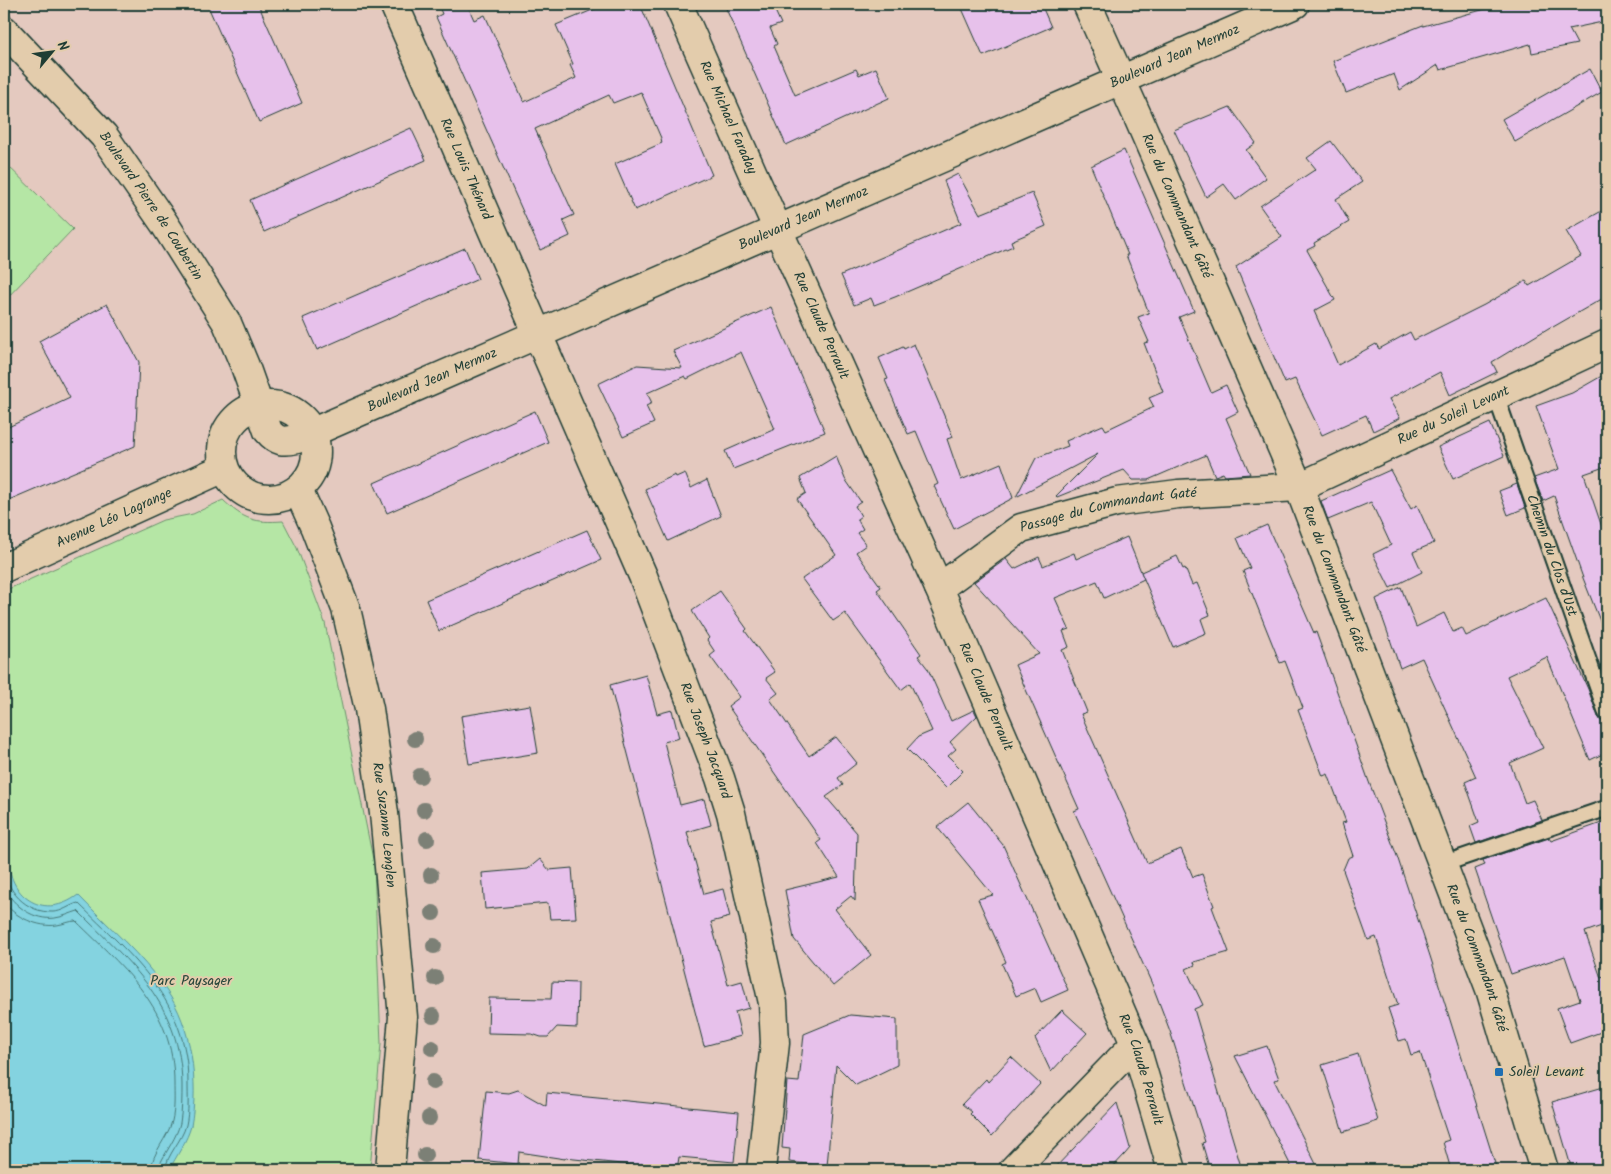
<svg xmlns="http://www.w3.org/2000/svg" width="1611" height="1174" font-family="Kalam,sans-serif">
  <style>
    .green { fill: #b5e6a5; stroke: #6a926c }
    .water { fill: #84d3e0; stroke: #5c979b }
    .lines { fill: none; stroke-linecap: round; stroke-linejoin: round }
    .shore { stroke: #477979; stroke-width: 1 }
    .building { fill: #e7c1eb; stroke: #1f3d34 }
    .lane-casing { stroke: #1f3d34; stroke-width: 19 }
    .street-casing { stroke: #1f3d34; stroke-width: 31 }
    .secondary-casing { stroke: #1f3d34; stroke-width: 31 }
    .lane { stroke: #e3ccac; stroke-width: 15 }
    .street { stroke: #e3ccac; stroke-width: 28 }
    .secondary { stroke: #e3ccac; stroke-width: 28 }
    .tree { fill: #7c8076 }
    .poi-dot { fill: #1f6fb2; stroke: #e3ccac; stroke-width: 2 }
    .labels { text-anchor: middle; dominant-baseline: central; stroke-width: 4; stroke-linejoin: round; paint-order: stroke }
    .street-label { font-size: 14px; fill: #1f3d34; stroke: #e3ccac }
    .park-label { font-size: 14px; fill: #26453a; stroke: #e3ccac }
    .poi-label { font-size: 14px; fill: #1f3d34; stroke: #e3ccac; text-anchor: start }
  </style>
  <rect width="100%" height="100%" fill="#e4c9bf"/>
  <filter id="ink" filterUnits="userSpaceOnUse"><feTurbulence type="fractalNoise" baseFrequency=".02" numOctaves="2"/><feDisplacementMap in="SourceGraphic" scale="10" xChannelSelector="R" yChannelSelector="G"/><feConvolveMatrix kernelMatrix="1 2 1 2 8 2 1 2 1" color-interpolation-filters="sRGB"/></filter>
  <g filter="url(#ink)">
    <g class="green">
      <polygon points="4,162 73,229 4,301"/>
      <path d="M223,500C244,520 255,523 283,521L297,548L325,623L374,864L381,1044L370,1170H4V591L163,520L193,514Z"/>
    </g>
    <path class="water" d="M4,855L8,860C11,899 45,920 78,895C108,926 142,955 166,990C192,1026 199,1083 191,1126C188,1139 176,1157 169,1170H4Z"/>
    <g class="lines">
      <g class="shore">
        <path d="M4,865C5,890 26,913 53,912C62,912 70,905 78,903C133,957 188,1001 188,1083C188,1096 189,1112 186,1125C182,1141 167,1154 165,1170"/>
        <path d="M4,888C14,906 34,921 55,918C63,917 71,913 78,911C131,964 181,1004 182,1085C182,1097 182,1111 180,1123C177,1137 166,1151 160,1164L159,1170"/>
        <path d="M4,902C14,917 39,928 57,925C64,924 70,921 76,921C125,969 174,1009 174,1083C174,1095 175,1109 172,1121C168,1138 152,1152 151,1170"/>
      </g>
    </g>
    <g class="building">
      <polygon points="207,4 258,4 302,103 259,122"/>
      <polygon points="438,4 467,4 474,20 485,15 524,102 576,78 570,65 573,64 556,25 607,4 640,4 712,175 635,210 615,164 662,143 661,138 641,92 613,103 609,95 535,129 574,215 563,220 570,236 540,250 436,17 442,14"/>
      <polygon points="724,4 772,4 781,24 770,28 777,44 774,46 795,95 856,69 859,75 876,68 889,98 786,145"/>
      <polygon points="960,4 987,4 990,11 1008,4 1041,4 1051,27 983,56"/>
      <polygon points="1504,4 1607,4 1607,21 1569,29 1577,44 1532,53 1530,44 1440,70 1438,65 1400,90 1394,74 1346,93 1333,61 1423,25 1423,26"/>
      <polygon points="1590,69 1602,92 1515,142 1502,119"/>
      <polygon points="1230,107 1256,143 1246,150 1266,178 1236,200 1224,184 1206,197 1174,130"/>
      <polygon points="411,128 426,160 264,232 250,200"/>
      <polygon points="1331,141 1362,182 1336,199 1349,222 1314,243 1315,246 1307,250 1335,300 1314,311 1338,365 1376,344 1379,349 1410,332 1414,340 1484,305 1526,281 1529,286 1581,256 1566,231 1607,208 1607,296 1553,327 1552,326 1492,362 1497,372 1450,395 1440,372 1389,399 1400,418 1373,431 1366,415 1322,435 1295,379 1285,383 1236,267 1282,237 1260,206 1316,169 1307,158"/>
      <polygon points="1124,150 1194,311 1179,317 1194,352 1211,392 1226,385 1238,412 1226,418 1250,474 1225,476 1223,473 1215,476 1206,455 1148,480 1133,480 1124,470 1057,497 1056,496 1098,454 1016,497 1036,458 1068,446 1066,441 1103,425 1106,430 1154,407 1149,398 1163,392 1144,343 1149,342 1138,317 1149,313 1126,255 1128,255 1091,166"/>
      <polygon points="958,174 980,214 1032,193 1046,226 1011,241 1013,246 895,297 874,305 871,298 854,305 841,275 961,223 944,181"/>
      <polygon points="465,248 478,279 317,350 303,318"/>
      <polygon points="107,304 139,362 135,446 4,502 4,429 70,398 39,341"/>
      <polygon points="771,307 825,432 733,469 725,451 775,429 741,352 687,379 685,376 647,393 652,403 646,406 654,423 623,437 598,384 637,365 682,368 673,351"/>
      <polygon points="914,344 953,437 947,439 961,480 1001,463 1013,498 954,529 934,486 938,484 916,431 908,434 885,380 888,379 879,358 903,347 904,349"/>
      <polygon points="1607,373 1607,466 1584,474 1607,542 1606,636 1583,578 1554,496 1543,501 1534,478 1559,469 1536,406 1572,393"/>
      <polygon points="535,411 548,442 387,513 374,483"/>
      <polygon points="1490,423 1504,456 1453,479 1438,447"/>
      <polygon points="836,456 845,479 861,502 855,506 861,516 857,519 863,529 857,533 866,545 856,552 881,587 877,590 921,654 918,656 928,669 951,721 974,710 977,716 950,742 956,749 948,756 963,771 946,788 907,749 918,737 932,731 910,683 901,690 845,613 833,621 802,579 836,555 797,499 806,493 800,478"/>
      <polygon points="1390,470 1411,509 1417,505 1434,543 1413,552 1422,572 1390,588 1373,554 1391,545 1371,502 1328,520 1321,501"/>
      <polygon points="685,473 691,488 707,480 721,516 668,541 645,489 675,475 676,477"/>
      <polygon points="1517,484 1525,508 1508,515 1499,491"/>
      <polygon points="1267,525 1314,633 1316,632 1369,782 1397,856 1430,956 1497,1170 1451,1170 1443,1142 1449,1140 1420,1052 1411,1055 1406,1039 1399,1041 1388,1008 1398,1005 1376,937 1368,940 1343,870 1348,858 1353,856 1342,823 1346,822 1328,774 1323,776 1298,710 1303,708 1285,661 1280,663 1243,571 1250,568 1237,538"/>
      <polygon points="587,530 601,560 439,631 426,600"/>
      <polygon points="1127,537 1144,579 1104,598 1097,581 1055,598 1069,629 1063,631 1069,647 1062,650 1087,712 1081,714 1147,863 1181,849 1193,877 1202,874 1214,906 1212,907 1229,952 1194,962 1195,965 1186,969 1203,1005 1194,1009 1242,1170 1210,1170 1202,1143 1205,1142 1170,1031 1152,984 1074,811 1079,809 1015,665 1039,654 974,582 1006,559 1014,569 1039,557 1043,566 1074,553 1076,559"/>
      <polygon points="1177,556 1183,569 1185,568 1192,585 1197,583 1210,615 1201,619 1206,633 1173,647 1141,572"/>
      <polygon points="1401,587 1416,627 1444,613 1453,632 1462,628 1466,636 1546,598 1588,689 1598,717 1604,723 1607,729 1607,752 1590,760 1547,657 1507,676 1543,748 1510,763 1525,803 1533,800 1542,820 1476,843 1470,826 1479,822 1465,782 1476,777 1422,658 1400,668 1376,599"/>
      <polygon points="720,591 747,629 745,631 775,672 766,678 778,693 770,699 809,756 836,737 857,763 838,778 843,785 826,797 857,833 855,901 851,896 835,909 871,955 833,986 794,939 785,890 839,877 817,843 821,840 728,706 740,697 710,656 715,652 707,640 709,638 692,611"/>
      <polygon points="646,675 657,714 672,710 679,738 664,742 680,805 704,799 711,825 687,832 704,894 723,889 730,917 711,922 728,985 742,981 749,1008 735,1012 741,1036 704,1046 610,685"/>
      <polygon points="530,705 538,753 469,764 461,716"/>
      <polygon points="968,802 1003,845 1068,990 1041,1002 1035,988 1016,996 1002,964 1006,962 978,899 993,895 937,827"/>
      <polygon points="1607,821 1607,924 1585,932 1601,978 1607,976 1607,1024 1600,1027 1601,1032 1570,1043 1557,1008 1580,1000 1565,956 1511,974 1475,869 1485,865 1483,860 1549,838 1551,841"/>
      <polygon points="540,859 549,870 572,868 576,918 550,919 548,903 485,909 482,873 528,869"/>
      <polygon points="552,982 578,983 577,1028 557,1027 548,1037 541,1037 532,1034 488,1033 489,998 551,999"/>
      <polygon points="1062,1010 1087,1033 1051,1072 1035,1038"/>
      <polygon points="850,1015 897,1019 897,1065 856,1085 836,1065 827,1166 789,1162 790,1149 782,1148 787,1081 799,1082 804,1034"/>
      <polygon points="1267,1046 1279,1079 1274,1080 1319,1170 1293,1170 1235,1056"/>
      <polygon points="1358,1054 1378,1121 1343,1132 1322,1065"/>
      <polygon points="1011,1057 1040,1084 992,1136 970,1114 972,1112 962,1104 986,1079 988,1082"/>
      <polygon points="1607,1086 1607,1170 1572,1170 1552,1102"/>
      <polygon points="518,1090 546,1106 547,1093 739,1112 734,1162 679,1157 677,1170 640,1164 640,1166 565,1158 565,1159 519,1152 518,1164 479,1160 486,1091 509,1093"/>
      <polygon points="1117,1103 1130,1148 1125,1154 1110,1170 1053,1170"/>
    </g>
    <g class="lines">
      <g class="lane-casing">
        <g id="lane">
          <path id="s1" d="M1496,396L1607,714"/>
          <polyline points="1443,864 1607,808"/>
        </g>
      </g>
      <g class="street-casing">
        <g id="street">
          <path id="s2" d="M394,4L643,576L720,778L731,813L773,1003L775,1043L761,1170"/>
          <path id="s3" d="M678,4L757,183L939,588L1135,1044L1172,1170"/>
          <path id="s4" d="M298,490L315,528L346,609L369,709L384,813L403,1017L390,1170"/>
          <path id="s5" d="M939,588L1021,528L1117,502L1178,494L1299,487L1607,344"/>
          <polyline points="1013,1170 1135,1044"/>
        </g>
      </g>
      <g class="secondary-casing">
        <g id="secondary">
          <path id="s6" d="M1087,4L1137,115L1299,487L1490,989L1544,1170"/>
          <path id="s7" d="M4,30L104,136L164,223L227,323L245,366L268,431C277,442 284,442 297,439L1295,4"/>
          <circle cx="269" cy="452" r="47"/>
          <path id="s8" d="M4,568L224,468"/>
        </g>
      </g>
      <use href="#lane" class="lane"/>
      <use href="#street" class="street"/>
      <use href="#secondary" class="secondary"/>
    </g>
    <g class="tree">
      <circle cx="415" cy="739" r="8"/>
      <circle cx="420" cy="776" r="8"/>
      <circle cx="424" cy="810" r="8"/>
      <circle cx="427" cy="839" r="8"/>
      <circle cx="431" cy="875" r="8"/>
      <circle cx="433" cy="913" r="8"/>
      <circle cx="434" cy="946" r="8"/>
      <circle cx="435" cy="978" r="8"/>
      <circle cx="433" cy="1016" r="8"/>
      <circle cx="432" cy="1048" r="8"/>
      <circle cx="433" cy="1082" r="8"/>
      <circle cx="429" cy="1118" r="8"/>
      <circle cx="425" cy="1155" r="8"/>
    </g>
  </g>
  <rect class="poi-dot" x="1494" y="1067" width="10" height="10" rx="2.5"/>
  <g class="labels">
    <g class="street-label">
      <text stroke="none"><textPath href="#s7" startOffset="1475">Boulevard Jean Mermoz</textPath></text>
      <text stroke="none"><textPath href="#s3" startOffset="124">Rue Michael Faraday</textPath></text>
      <text stroke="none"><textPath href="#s2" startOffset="180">Rue Louis Thénard</textPath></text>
      <text stroke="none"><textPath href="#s7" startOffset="230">Boulevard Pierre de Coubertin</textPath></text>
      <text stroke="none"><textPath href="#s6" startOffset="221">Rue du Commandant Gâté</textPath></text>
      <text stroke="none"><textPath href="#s7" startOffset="1070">Boulevard Jean Mermoz</textPath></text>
      <text stroke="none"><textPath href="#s3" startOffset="352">Rue Claude Perrault</textPath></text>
      <text stroke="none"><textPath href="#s7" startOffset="665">Boulevard Jean Mermoz</textPath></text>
      <text stroke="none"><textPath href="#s5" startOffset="554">Rue du Soleil Levant</textPath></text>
      <text stroke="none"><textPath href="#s5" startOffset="191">Passage du Commandant Gaté</textPath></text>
      <text stroke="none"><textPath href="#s8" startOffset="121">Avenue Léo Lagrange</textPath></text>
      <text stroke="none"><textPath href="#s1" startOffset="169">Chemin du Clos d'Ust</textPath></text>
      <text stroke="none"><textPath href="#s6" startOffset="626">Rue du Commandant Gâté</textPath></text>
      <text stroke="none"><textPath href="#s3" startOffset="758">Rue Claude Perrault</textPath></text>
      <text stroke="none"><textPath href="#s2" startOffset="800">Rue Joseph Jacquard</textPath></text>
      <text stroke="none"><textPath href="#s4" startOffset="348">Rue Suzanne Lenglen</textPath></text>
      <text stroke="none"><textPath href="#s6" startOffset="1031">Rue du Commandant Gâté</textPath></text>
      <text stroke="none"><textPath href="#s3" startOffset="1162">Rue Claude Perrault</textPath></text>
    </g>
    <g class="park-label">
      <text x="191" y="981">Parc Paysager</text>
    </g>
    <g class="poi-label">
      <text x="1509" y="1072">Soleil Levant</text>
    </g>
  </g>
  <rect width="1611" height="1174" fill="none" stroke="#e3ccac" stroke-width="20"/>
  <rect x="10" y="10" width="1591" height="1154" fill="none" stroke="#1f3d34" stroke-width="2" filter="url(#ink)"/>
  <g transform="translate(52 52) rotate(61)" stroke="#e3ccac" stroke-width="4" paint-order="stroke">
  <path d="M0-4L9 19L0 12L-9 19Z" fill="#1f3d34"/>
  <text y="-8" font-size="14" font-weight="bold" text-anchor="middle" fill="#1f3d34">N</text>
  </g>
</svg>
